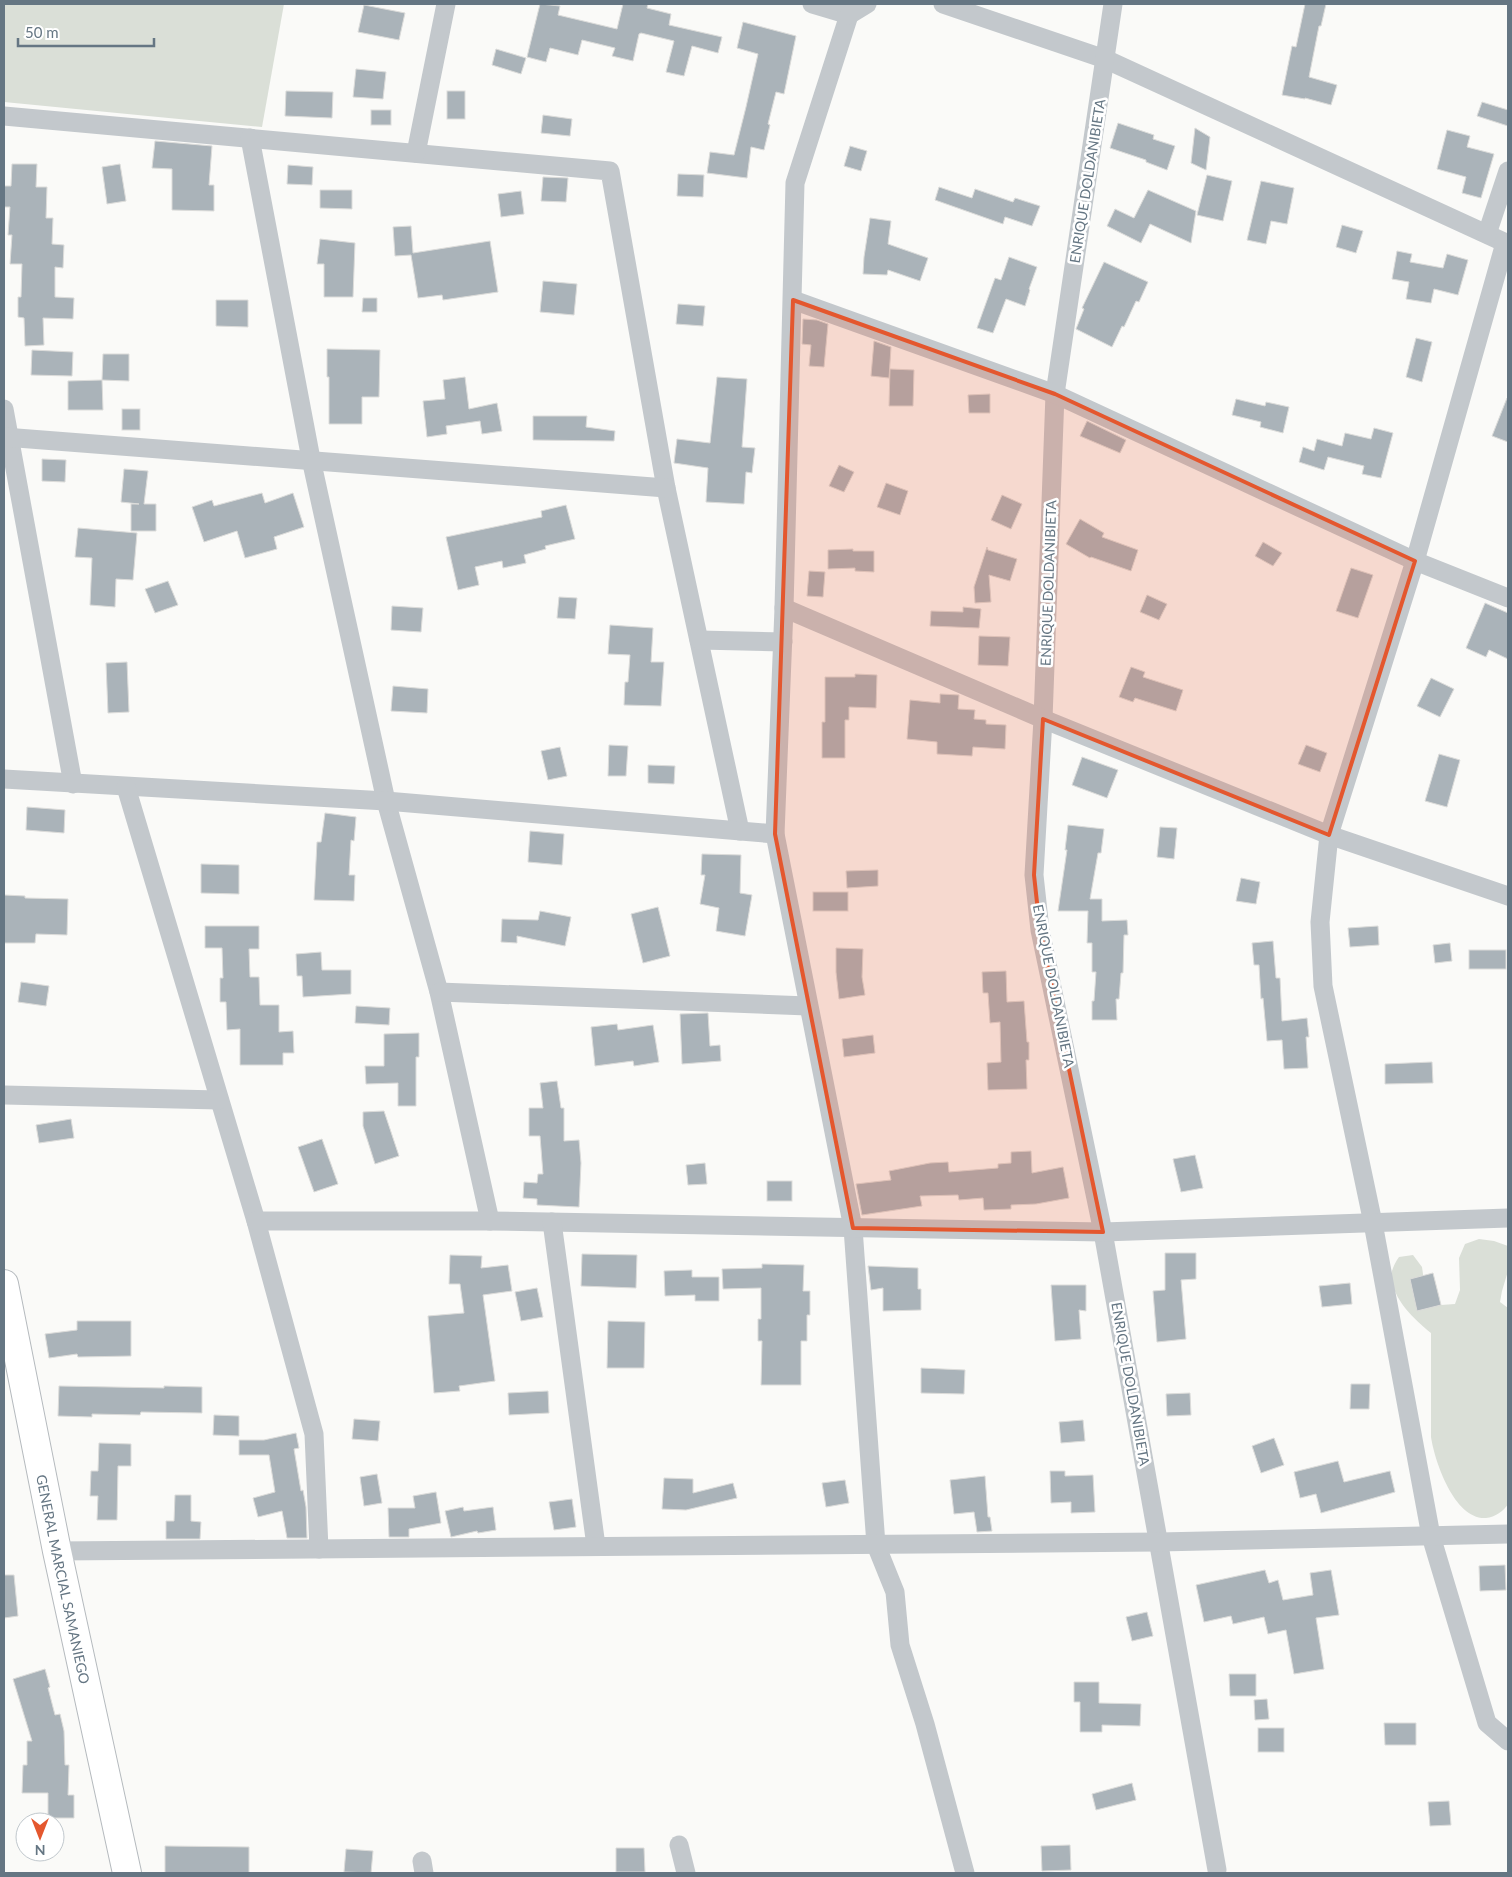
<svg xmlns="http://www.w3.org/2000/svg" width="1512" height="1877" font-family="Lato,sans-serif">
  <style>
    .green { fill: #dadfd7 }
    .building { fill: #aab3b9; stroke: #dcdcda }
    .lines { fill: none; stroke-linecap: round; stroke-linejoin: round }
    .primary-casing { stroke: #b5babe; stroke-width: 30 }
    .street { stroke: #c3c8cc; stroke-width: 19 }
    .primary { stroke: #fff; stroke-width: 28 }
    .marked { fill: #e4572e; fill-opacity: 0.2; stroke: #e4572e; stroke-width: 4; stroke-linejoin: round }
    .labels { text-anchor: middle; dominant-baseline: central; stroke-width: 5; stroke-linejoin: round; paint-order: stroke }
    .street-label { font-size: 14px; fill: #657683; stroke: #fff }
  </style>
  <rect width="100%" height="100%" fill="#fafaf8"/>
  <g class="green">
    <polygon points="4,4 284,4 262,127 4,102"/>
    <path d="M1479,1239L1494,1241L1508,1246V1271L1502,1291L1500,1302L1508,1308V1504C1504,1511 1495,1517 1486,1518C1455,1520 1435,1463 1431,1437V1333C1414,1319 1389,1297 1392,1271C1393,1267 1396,1261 1399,1257L1413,1255L1422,1267L1424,1281L1441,1305L1455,1304L1460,1290L1459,1258L1465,1244Z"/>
  </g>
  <g class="building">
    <polygon points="540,4 560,6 558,15 617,29 623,4 648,4 647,8 671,14 669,25 722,37 718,53 692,46 684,76 666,72 674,41 641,33 639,34 633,61 612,56 615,48 582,40 578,55 550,48 546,62 527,57"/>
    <polygon points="1305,4 1326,4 1321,26 1319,26 1309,77 1337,85 1331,105 1305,98 1305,99 1282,95 1292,46 1296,47"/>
    <polygon points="364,5 405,13 399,40 358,32"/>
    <polygon points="743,22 796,36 784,94 776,92 768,124 770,125 764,150 751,147 747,178 707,173 710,152 734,155 746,107 758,54 737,48"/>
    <polygon points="496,49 526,58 521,74 492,65"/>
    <polygon points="356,69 386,72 383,99 353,97"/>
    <polygon points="286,91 333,92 332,118 285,116"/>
    <rect x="447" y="91" width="18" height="28"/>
    <polygon points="1482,102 1508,110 1508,126 1477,116"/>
    <rect x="371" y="110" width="20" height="15"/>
    <polygon points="543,115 572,119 570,136 541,133"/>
    <polygon points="1118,123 1154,135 1153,139 1175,146 1167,170 1146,162 1146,160 1110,148"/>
    <polygon points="1195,128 1210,137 1206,170 1191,163"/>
    <polygon points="1447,130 1470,136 1467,147 1494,154 1481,198 1462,193 1466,177 1437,169"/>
    <polygon points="155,141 212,146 209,185 214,185 214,211 172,210 172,169 152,168"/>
    <polygon points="850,146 867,151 861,171 844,166"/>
    <polygon points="12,164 37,164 36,187 47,187 46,218 53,218 52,244 64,245 63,268 55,267 55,297 74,298 73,319 43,318 44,345 25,346 24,318 18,317 18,297 21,297 22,264 10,264 12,235 8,235 10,207 4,207 4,186 11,186"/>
    <polygon points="120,164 126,201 107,204 102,167"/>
    <polygon points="288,165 313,167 312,185 287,184"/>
    <polygon points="678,174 704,175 703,197 677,196"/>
    <polygon points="1207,175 1232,181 1223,221 1197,215"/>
    <polygon points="543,177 568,178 566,202 541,201"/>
    <polygon points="1261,181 1294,188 1287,224 1271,221 1266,244 1247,240"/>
    <polygon points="939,187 972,198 975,189 1013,202 1015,198 1040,206 1032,226 1005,217 1003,224 935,200"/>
    <polygon points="320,190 352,190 352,209 320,208"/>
    <polygon points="1148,190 1196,211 1191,243 1150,224 1141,243 1107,226 1115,209 1134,218"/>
    <polygon points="521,191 524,214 501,217 498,194"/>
    <polygon points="870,218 891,221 888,244 928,258 920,281 888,270 887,275 863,274 864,257"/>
    <polygon points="1342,225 1363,231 1356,253 1336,247"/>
    <polygon points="411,226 413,253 490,241 498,292 443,300 442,295 418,298 411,255 395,256 393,227"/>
    <polygon points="320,239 355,243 353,297 324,297 324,264 317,264"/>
    <polygon points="1397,251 1412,254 1410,262 1443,268 1447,254 1468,260 1458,295 1434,289 1431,303 1406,299 1409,282 1392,279"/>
    <polygon points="1009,257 1037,267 1029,289 1030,290 1025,306 1006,299 993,333 977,328 995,278 1001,280"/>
    <polygon points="1104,262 1148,282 1139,302 1136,301 1124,327 1122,326 1112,347 1076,329 1084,309 1082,308"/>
    <polygon points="543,281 577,284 574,315 540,312"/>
    <polygon points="363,298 377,298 377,312 362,312"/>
    <polygon points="216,300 248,300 248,327 216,326"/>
    <polygon points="678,304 705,306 703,326 676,324"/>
    <polygon points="803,319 817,320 828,324 824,367 809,366 811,345 802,344"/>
    <polygon points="1416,338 1432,342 1422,382 1406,377"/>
    <polygon points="874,341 891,347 889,378 871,376"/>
    <polygon points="327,349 380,350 379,397 362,397 362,424 329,424 329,377 327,377"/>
    <polygon points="32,350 73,352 72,376 31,375"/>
    <polygon points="103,354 129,354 129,381 102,380"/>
    <polygon points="890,369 914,370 913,406 889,406"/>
    <polygon points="465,377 469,409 497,403 502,431 482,434 480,421 446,426 447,434 427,437 423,401 445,399 443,380"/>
    <polygon points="717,377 747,379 742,447 755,448 752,473 746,472 744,504 706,502 708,468 674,463 677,439 710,443"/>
    <polygon points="102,380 103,410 68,410 68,381"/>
    <polygon points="990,394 990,413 969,413 968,395"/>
    <polygon points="1507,398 1508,398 1508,442 1492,436"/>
    <polygon points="1236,399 1265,406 1266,402 1289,407 1283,433 1260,427 1261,422 1232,415"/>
    <rect x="122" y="409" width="18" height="21"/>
    <polygon points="533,416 587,416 586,427 615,431 614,441 533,440"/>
    <polygon points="1087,421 1126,440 1120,453 1080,436"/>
    <polygon points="1374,428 1393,433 1381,478 1362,474 1364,466 1328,457 1324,470 1299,462 1303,447 1314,451 1317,439 1342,446 1345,433 1371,439"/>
    <polygon points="42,459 66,460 65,482 42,481"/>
    <polygon points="839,465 854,472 844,492 829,486"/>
    <polygon points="124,469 148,471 144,504 156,504 156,531 131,531 131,504 139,504 121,502"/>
    <polygon points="886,483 908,491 900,515 877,507"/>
    <polygon points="262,493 265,503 293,493 304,527 274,537 277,549 245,558 237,531 204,542 192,507 212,500 214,506"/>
    <polygon points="1002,495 1022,504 1011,529 991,520"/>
    <polygon points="566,505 575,539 545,546 546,549 524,555 526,563 503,568 502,561 475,567 479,585 458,590 446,537 542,517 541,511"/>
    <polygon points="1080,519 1104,533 1102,537 1138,550 1131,571 1091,557 1090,558 1066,544"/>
    <polygon points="78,528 137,533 133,580 116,579 115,607 90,605 92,558 75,557"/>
    <polygon points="1263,542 1282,553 1273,566 1255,556"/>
    <polygon points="987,547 988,550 1017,559 1010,581 989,575 991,602 975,603 974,587"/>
    <polygon points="853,549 853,551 874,551 874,572 855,571 855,568 828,569 828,550"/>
    <polygon points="1351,568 1373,575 1358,618 1336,611"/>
    <polygon points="809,571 825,572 823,597 807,596"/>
    <polygon points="168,581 178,605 155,613 145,589"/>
    <polygon points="1147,595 1167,604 1159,620 1140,612"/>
    <polygon points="559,597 577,598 575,619 557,618"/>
    <polygon points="1485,603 1508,613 1508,659 1489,650 1486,657 1466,648"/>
    <polygon points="392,606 423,608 421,632 391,630"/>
    <polygon points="963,607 981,609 979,628 930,626 931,611 963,612"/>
    <polygon points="610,625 653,628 651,662 664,662 661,706 624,705 625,682 628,682 630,655 608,654"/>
    <polygon points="979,636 1010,637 1008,666 978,665"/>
    <polygon points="127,662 129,712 108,713 106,663"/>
    <polygon points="1131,667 1145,672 1143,677 1183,690 1176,711 1135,698 1133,702 1119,697"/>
    <polygon points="855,674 877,675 876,708 849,707 849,720 845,720 845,758 822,758 822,722 825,722 825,677 855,677"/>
    <polygon points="1431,678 1454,689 1440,717 1417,706"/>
    <polygon points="393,686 428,689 427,713 391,711"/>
    <polygon points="940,694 959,695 958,709 975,710 974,719 986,720 986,724 1006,725 1005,749 973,747 972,756 937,754 937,742 907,739 910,700 940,703"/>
    <polygon points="609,745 628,746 626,776 608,776"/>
    <polygon points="1306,745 1327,753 1320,772 1298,764"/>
    <polygon points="560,747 567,776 548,780 541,751"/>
    <polygon points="1439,754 1460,760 1447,807 1425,801"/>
    <polygon points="1082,757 1118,770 1107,798 1072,785"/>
    <polygon points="648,765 675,766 674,784 648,783"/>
    <polygon points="27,807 65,810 64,833 26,830"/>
    <polygon points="325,813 356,817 354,841 351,840 349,875 355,875 354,901 314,900 317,842 321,842"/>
    <polygon points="1068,825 1104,829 1101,853 1098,853 1090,899 1102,899 1102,921 1127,920 1128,935 1124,935 1123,973 1121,973 1119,999 1116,999 1117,1020 1092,1020 1092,1001 1094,1001 1096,972 1092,972 1092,943 1087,943 1088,911 1058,911 1067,850 1065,850"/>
    <polygon points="1160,827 1177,828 1174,859 1157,857"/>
    <polygon points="530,831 564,834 562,865 528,862"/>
    <polygon points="702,854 741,855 740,893 752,895 745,936 716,931 719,908 700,904 705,875 701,875"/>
    <polygon points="201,864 239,865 239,894 201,893"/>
    <polygon points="878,870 878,886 847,888 846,871"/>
    <polygon points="1241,878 1260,882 1256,904 1236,901"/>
    <rect x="813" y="892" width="35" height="19"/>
    <polygon points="4,895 25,896 25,898 68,899 67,935 36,934 35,943 4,943"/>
    <polygon points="658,907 670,956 643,963 631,914"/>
    <polygon points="540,911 571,917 565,946 517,936 517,943 501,942 502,919 538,920"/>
    <polygon points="205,926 259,926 259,949 249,949 250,977 259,977 260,1005 279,1005 279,1032 293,1031 294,1053 283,1053 283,1065 240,1065 240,1029 227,1030 226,1002 220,1002 220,978 223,978 222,948 205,948"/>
    <polygon points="1378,926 1379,945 1350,947 1348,928"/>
    <polygon points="1273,941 1276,978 1280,978 1282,1021 1307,1018 1309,1037 1306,1037 1308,1068 1284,1069 1282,1040 1267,1041 1263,998 1261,999 1259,965 1254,965 1252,943"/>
    <polygon points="1450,943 1452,961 1435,963 1433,945"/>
    <polygon points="836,948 863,949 862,977 865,995 839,999 836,972"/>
    <rect x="1469" y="950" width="37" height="19"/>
    <polygon points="321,952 322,970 351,970 351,994 303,997 302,976 297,976 296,954"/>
    <polygon points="1006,971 1007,1002 1024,1001 1027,1042 1029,1042 1029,1060 1026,1060 1027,1089 988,1090 987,1063 1001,1062 1000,1022 990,1023 988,993 983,993 982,972"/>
    <polygon points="21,982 49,986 46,1006 18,1002"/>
    <polygon points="356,1006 390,1008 389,1025 355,1023"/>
    <polygon points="708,1013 710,1046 720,1045 721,1061 682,1064 680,1014"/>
    <polygon points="617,1024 618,1030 653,1025 659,1062 634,1066 633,1061 595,1066 591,1027"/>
    <polygon points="419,1033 419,1057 416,1057 416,1106 398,1106 398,1083 366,1084 365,1066 384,1066 384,1034"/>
    <polygon points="873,1035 875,1053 844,1057 842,1039"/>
    <polygon points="1432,1062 1433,1083 1385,1084 1385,1064"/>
    <polygon points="557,1081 561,1108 564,1108 564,1141 579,1140 581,1163 579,1207 537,1205 537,1199 523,1198 524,1182 537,1183 538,1174 543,1174 540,1136 529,1136 529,1108 543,1108 540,1083"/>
    <polygon points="384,1111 399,1156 375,1164 363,1126 363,1112"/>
    <polygon points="71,1119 74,1138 39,1143 36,1125"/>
    <polygon points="322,1139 338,1184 314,1192 298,1147"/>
    <polygon points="1031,1151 1032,1173 1063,1167 1069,1198 1036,1204 1011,1205 1011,1209 984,1210 983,1198 959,1200 958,1195 920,1196 922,1206 862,1215 856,1184 891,1180 889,1171 930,1163 948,1162 949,1172 998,1168 998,1164 1011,1163 1011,1152"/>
    <polygon points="1195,1155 1203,1188 1181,1192 1173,1159"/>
    <polygon points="705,1163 707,1184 688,1185 686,1165"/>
    <rect x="767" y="1181" width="25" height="20"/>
    <polygon points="1165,1253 1196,1253 1196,1279 1181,1280 1186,1339 1157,1342 1153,1291 1165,1290"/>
    <polygon points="582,1254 637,1255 636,1288 581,1286"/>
    <polygon points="450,1255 482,1256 481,1268 508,1265 512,1291 483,1295 495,1381 459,1386 460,1391 434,1393 428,1316 464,1313 460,1284 449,1284"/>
    <polygon points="762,1264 804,1265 803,1291 810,1291 810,1315 807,1315 807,1341 801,1341 801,1385 761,1385 762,1341 758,1341 758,1319 761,1319 761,1288 723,1289 722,1269 762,1268"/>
    <polygon points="868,1266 918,1268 918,1289 921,1289 921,1310 883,1311 883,1288 871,1290"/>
    <polygon points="692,1270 692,1277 719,1277 719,1301 695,1301 695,1295 665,1296 664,1271"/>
    <polygon points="1433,1273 1441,1305 1417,1311 1410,1279"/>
    <polygon points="1350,1283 1352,1304 1322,1307 1319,1286"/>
    <polygon points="1051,1285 1086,1285 1086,1311 1079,1310 1081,1339 1055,1341"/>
    <polygon points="537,1288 543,1317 521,1321 515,1292"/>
    <polygon points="77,1321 131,1321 131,1356 78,1357 77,1354 49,1358 45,1334 77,1330"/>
    <polygon points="608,1321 645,1322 644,1368 607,1368"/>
    <polygon points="921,1368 965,1370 964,1394 921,1393"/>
    <polygon points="1351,1384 1370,1384 1369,1409 1350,1409"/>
    <polygon points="59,1386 164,1388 164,1386 202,1387 202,1413 141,1412 140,1415 92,1414 92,1417 58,1416"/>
    <polygon points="548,1391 549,1413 509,1415 508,1393"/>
    <polygon points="1190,1393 1191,1415 1167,1416 1166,1394"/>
    <polygon points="214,1415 239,1416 239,1436 213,1435"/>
    <polygon points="354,1419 380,1421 378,1441 352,1439"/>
    <polygon points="1083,1420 1085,1441 1061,1443 1059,1422"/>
    <polygon points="296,1433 299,1448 294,1449 301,1491 303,1490 306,1507 307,1538 287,1538 282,1511 258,1517 253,1498 275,1492 269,1455 239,1455 239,1440 264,1440"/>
    <polygon points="1274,1438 1284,1465 1261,1473 1252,1446"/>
    <polygon points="99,1443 131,1444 131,1466 118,1466 117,1520 97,1520 98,1496 90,1496 91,1471 98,1471"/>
    <polygon points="1338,1461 1344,1482 1390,1471 1395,1492 1321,1513 1316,1494 1300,1498 1294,1472"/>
    <polygon points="1050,1471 1065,1471 1065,1476 1093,1475 1095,1512 1071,1513 1071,1502 1051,1503"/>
    <polygon points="377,1474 382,1503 364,1506 360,1477"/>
    <polygon points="985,1476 988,1517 990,1517 992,1531 977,1532 974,1512 954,1514 950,1480"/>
    <polygon points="664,1478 693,1479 693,1493 733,1483 737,1498 686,1510 662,1509"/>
    <polygon points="845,1480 849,1503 826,1507 822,1483"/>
    <polygon points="436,1492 441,1523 409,1529 409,1537 389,1537 388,1508 415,1508 413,1496"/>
    <polygon points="175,1495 191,1495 191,1521 201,1522 200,1539 166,1539 166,1521 174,1521"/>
    <polygon points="572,1499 576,1527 554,1530 549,1502"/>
    <polygon points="463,1507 464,1511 493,1507 496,1530 478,1533 477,1531 451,1537 445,1511"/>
    <polygon points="1505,1565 1506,1590 1480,1591 1479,1566"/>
    <polygon points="1265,1570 1269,1583 1278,1580 1283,1600 1313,1595 1310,1573 1331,1570 1339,1615 1316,1618 1324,1669 1294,1674 1286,1630 1268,1634 1264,1617 1233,1624 1231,1616 1204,1622 1196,1585"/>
    <polygon points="4,1575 14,1575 18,1616 4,1618"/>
    <polygon points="1147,1612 1153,1636 1132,1641 1126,1617"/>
    <polygon points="45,1669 50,1687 48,1688 55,1715 60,1714 64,1731 65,1765 69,1765 68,1795 74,1795 74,1818 48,1818 48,1793 22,1793 23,1765 27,1765 27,1741 32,1741 13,1679"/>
    <polygon points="1229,1674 1256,1674 1256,1696 1230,1696"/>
    <polygon points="1074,1682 1099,1682 1099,1703 1141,1704 1140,1726 1102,1725 1102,1732 1080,1732 1080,1702 1074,1702"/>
    <polygon points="1267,1699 1269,1719 1255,1720 1254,1700"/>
    <polygon points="1384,1723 1416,1723 1416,1745 1385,1745"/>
    <rect x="1258" y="1728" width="26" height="24"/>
    <polygon points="1132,1783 1136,1800 1096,1810 1092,1794"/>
    <polygon points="1449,1801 1451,1825 1430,1826 1428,1802"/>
    <polygon points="1070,1845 1071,1870 1042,1871 1041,1846"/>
    <polygon points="165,1846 249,1847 249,1873 165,1873"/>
    <polygon points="616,1848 644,1848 645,1872 616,1872"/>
    <polygon points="346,1849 373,1851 371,1873 344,1872"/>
  </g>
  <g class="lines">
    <g class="primary-casing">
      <g id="primary">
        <path id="s1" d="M4,1284L57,1551L127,1873"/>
      </g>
    </g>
    <g class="street">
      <polyline points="812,4 849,15 795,183 784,608 775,834 853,1228 876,1545 895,1592 900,1645 925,1724 965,1873"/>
      <polyline points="943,4 1105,59 1508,244"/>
      <polyline points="1113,4 1055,394 1043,719 1034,875 1040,930 1103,1232 1217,1870"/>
      <polyline points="849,15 867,4"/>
      <polyline points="4,116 610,171 666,488 740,831"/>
      <polyline points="250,138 311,459 386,801 439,992 490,1221"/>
      <polyline points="416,153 446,4"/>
      <polyline points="1487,234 1508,171"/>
      <polyline points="1505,243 1415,561 1329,835 1320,922 1323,986 1373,1223 1431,1536 1487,1723 1508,1741"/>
      <polyline points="793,300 1055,394 1415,561 1508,598"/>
      <polyline points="4,409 73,784"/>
      <polyline points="4,437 666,488"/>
      <polyline points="784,608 1043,719 1329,835 1508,896"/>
      <polyline points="699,640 783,642"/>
      <polyline points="4,779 386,801 775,834"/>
      <polyline points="126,787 256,1221 314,1434 319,1549"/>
      <polyline points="439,992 808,1006"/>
      <polyline points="4,1095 219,1100"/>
      <polyline points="256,1221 490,1221 1103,1232 1508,1218"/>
      <polyline points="552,1222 596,1546"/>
      <polyline points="57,1551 1159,1542 1508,1534"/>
      <polyline points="679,1845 686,1873"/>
      <polyline points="422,1861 424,1873"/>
    </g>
    <use href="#primary" class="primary"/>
  </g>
  <path class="marked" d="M793,300L1055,394L1415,561L1329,835L1043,719L1034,875L1040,930L1103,1232L853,1228L775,834Z"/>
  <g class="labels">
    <g class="street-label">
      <text transform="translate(1087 181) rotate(-81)">ENRIQUE DOLDANIBIETA</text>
      <text transform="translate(1048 583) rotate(-88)">ENRIQUE DOLDANIBIETA</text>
      <text transform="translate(1054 986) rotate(79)">ENRIQUE DOLDANIBIETA</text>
      <text transform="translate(1131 1384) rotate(80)">ENRIQUE DOLDANIBIETA</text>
      <text stroke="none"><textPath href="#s1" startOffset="301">GENERAL MARCIAL SAMANIEGO</textPath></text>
    </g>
  </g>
  <rect width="1512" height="1877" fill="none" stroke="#657683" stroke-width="10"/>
  <g transform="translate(40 1837) rotate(180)"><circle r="24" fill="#ffffff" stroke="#c1c8cd"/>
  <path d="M0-4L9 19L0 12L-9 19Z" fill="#e4572e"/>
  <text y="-8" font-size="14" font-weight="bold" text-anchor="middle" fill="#657683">N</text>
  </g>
  <path d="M18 38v8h136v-8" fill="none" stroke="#657683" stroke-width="2.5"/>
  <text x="25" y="38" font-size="15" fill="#657683" stroke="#ffffff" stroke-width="4" paint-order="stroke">50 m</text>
</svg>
